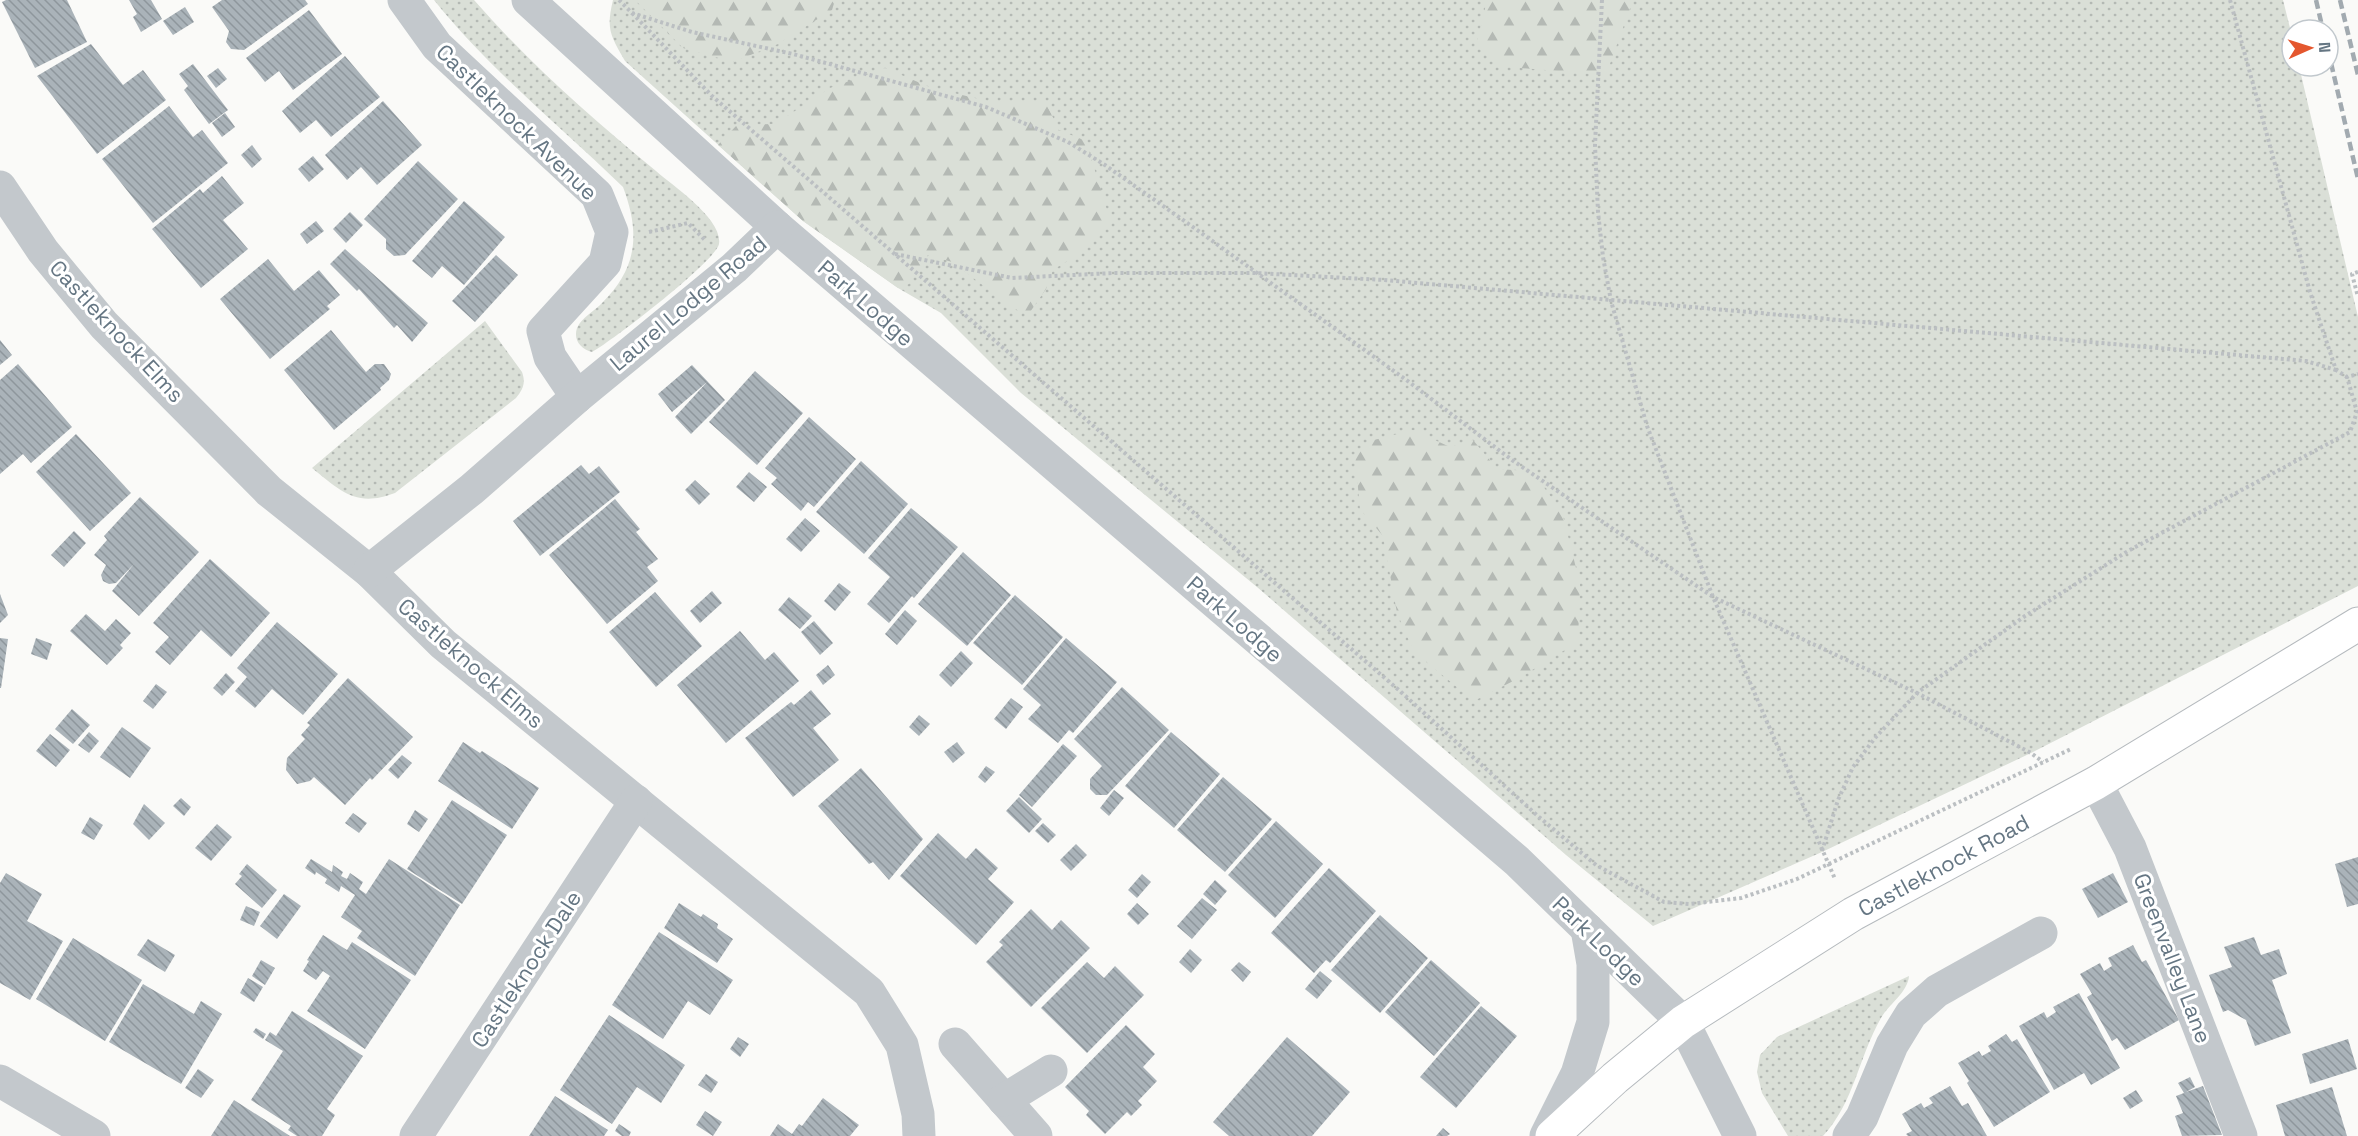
<svg xmlns="http://www.w3.org/2000/svg" width="2358" height="1136" font-family="'Space Grotesk',sans-serif">
  <style>
    .grass { fill: url(#grass-dots) }
    .forest { fill: url(#forest-firs) }
    .building { fill: url(#building-back-hatch) }
    .lines { fill: none; stroke-linecap: round; stroke-linejoin: round }
    .major-casing { stroke: #b5babe; stroke-width: 35 }
    .path { stroke: #bbbfc2; stroke-width: 4; stroke-dasharray: 3 3; stroke-linecap: butt }
    .minor { stroke: #c3c8cc; stroke-width: 33 }
    .major { stroke: #fff; stroke-width: 33 }
    .rail { stroke: #a2aab0; stroke-width: 4.5; stroke-dasharray: 9 4.5; stroke-linecap: butt }
    .labels { text-anchor: middle; dominant-baseline: central; stroke-width: 6; stroke-linejoin: round; paint-order: stroke }
    .street-label { font-size: 22px; fill: #657683; stroke: #fff }
  </style>
  <defs>
    <pattern id="grass-dots" width="8" height="8" patternUnits="userSpaceOnUse" patternTransform="scale(1.5)"><rect width="8" height="8" fill="#dadfd7"/><path d="M2 2h.1M6 6h.1" fill="none" stroke="#b4b9b4" stroke-width="1.8" stroke-linecap="round"/></pattern>
    <pattern id="forest-firs" width="22" height="20" patternUnits="userSpaceOnUse" patternTransform="scale(1.5)"><rect width="22" height="20" fill="#dadfd7"/><path d="M5 1l3.5 6h-7zM16 11l3.5 6h-7z" fill="#b4b9b4"/></pattern>
    <pattern id="building-back-hatch" width="6" height="6" patternUnits="userSpaceOnUse" patternTransform="scale(1.5)"><rect width="6" height="6" fill="#aab3b9"/><path d="M-1 5l2 2M0 0l6 6M5-1l2 2" fill="none" stroke="#8e969c"/></pattern>
  </defs>
  <rect width="100%" height="100%" fill="#fafaf8"/>
  <g class="grass">
    <path d="M434,0H474C529,63 591,118 656,171C673,186 723,219 719,244C716,261 611,342 592,352C581,349 573,340 577,328C582,317 595,311 603,302C638,267 640,232 623,187C559,125 490,70 434,0Z"/>
    <path d="M613,0H2283L2292,36V66H2299L2358,317V586L2031,753L1822,852L1653,926L1566,855L1257,587L1021,393L941,313L898,288L803,221L625,61C610,35 606,29 613,0Z"/>
    <path d="M485,321L522,372C526,383 523,389 516,398L395,493C356,508 341,491 312,468Z"/>
    <path d="M1909,976C1908,992 1889,1004 1881,1018C1859,1056 1854,1103 1823,1136H1788L1762,1093L1757,1072L1760,1055L1777,1037Z"/>
  </g>
  <g class="forest">
    <polygon points="635,0 835,0 832,10 778,44 733,62 683,48"/>
    <polygon points="1487,0 1633,0 1606,75 1497,66 1477,42"/>
    <polygon points="885,68 932,88 992,102 1045,101 1059,130 1086,141 1110,220 1072,258 1053,270 1046,289 1028,315 1013,308 952,262 928,255 909,284 898,288 803,221 718,145 737,125 775,124 830,88"/>
    <polygon points="1413,430 1450,447 1473,440 1497,469 1532,471 1562,512 1580,584 1578,642 1519,678 1474,701 1414,652 1397,613 1383,536 1360,509 1355,456 1370,441"/>
  </g>
  <g class="building">
    <polygon points="6,0 67,0 87,42 35,68 2,2"/>
    <polygon points="129,0 151,0 162,19 141,32 133,17 137,14"/>
    <polygon points="222,0 305,0 308,4 244,50 231,49 226,42 229,31 212,7"/>
    <polygon points="185,7 194,22 173,35 163,21"/>
    <polygon points="309,10 342,54 293,90 279,71 265,82 246,58"/>
    <polygon points="91,44 123,85 143,70 166,100 97,154 37,76"/>
    <polygon points="345,56 380,97 331,137 316,120 300,133 282,111"/>
    <polygon points="193,64 228,110 209,124 184,90 188,86 179,74"/>
    <polygon points="218,68 227,79 216,88 207,76"/>
    <polygon points="383,101 422,145 377,185 361,167 347,180 325,155"/>
    <polygon points="169,106 193,137 202,130 228,163 153,223 102,159"/>
    <polygon points="225,113 235,127 222,137 212,123"/>
    <polygon points="252,145 262,159 252,168 241,155"/>
    <polygon points="313,156 324,169 309,182 298,169"/>
    <polygon points="418,161 458,199 405,255 394,256 386,249 386,239 364,219"/>
    <polygon points="222,176 244,203 223,220 248,249 201,288 152,229 200,189 203,193"/>
    <polygon points="464,201 505,237 464,285 442,266 432,278 412,261"/>
    <polygon points="350,212 363,225 346,243 333,229"/>
    <polygon points="316,221 324,231 307,244 300,234"/>
    <polygon points="345,249 428,323 412,342 397,325 394,328 359,289 357,291 330,264"/>
    <polygon points="496,255 518,275 475,322 452,301"/>
    <polygon points="268,259 294,291 319,270 340,295 327,306 330,309 270,359 220,299"/>
    <polygon points="331,330 366,372 375,364 384,364 391,374 389,380 380,388 381,390 334,430 284,370"/>
    <polygon points="0,340 12,355 0,365"/>
    <polygon points="18,364 72,427 31,463 23,454 0,474 0,380"/>
    <polygon points="692,365 725,400 691,434 675,417 707,382 672,412 658,394"/>
    <polygon points="755,371 803,413 757,465 709,422"/>
    <polygon points="809,417 856,459 814,507 808,502 801,511 771,484 777,478 765,468"/>
    <polygon points="76,434 131,493 90,531 36,472"/>
    <polygon points="861,461 908,504 864,554 816,512"/>
    <polygon points="581,465 589,474 599,466 620,492 540,556 513,521"/>
    <polygon points="749,472 767,487 754,502 736,487"/>
    <polygon points="695,480 710,494 699,505 685,490"/>
    <polygon points="140,497 199,552 139,616 112,591 134,564 116,583 109,584 103,581 101,575 106,565 94,555 107,540 104,536"/>
    <polygon points="615,499 640,529 636,532 658,559 647,567 658,581 607,624 549,555"/>
    <polygon points="911,508 958,547 914,598 912,596 889,623 867,604 890,577 868,558"/>
    <polygon points="805,518 820,531 801,552 786,539"/>
    <polygon points="74,531 86,543 64,567 51,555"/>
    <polygon points="963,552 1011,595 967,646 918,604"/>
    <polygon points="210,559 270,613 231,657 201,630 170,665 155,652 169,637 153,623"/>
    <polygon points="839,583 851,592 835,611 824,601"/>
    <polygon points="712,591 722,603 700,623 690,611"/>
    <polygon points="655,592 702,646 656,687 609,632"/>
    <polygon points="0,594 8,615 0,623"/>
    <polygon points="1015,595 1063,637 1022,685 973,643"/>
    <polygon points="789,597 812,616 800,629 778,610"/>
    <polygon points="905,610 917,621 897,645 885,634"/>
    <polygon points="86,614 105,631 116,619 131,633 120,645 123,648 107,665 70,631"/>
    <polygon points="814,621 833,643 820,655 801,632"/>
    <polygon points="277,622 338,674 303,715 272,689 255,708 235,691 247,677 237,668"/>
    <polygon points="740,631 765,660 774,652 799,681 726,743 677,685"/>
    <polygon points="0,638 8,639 1,688 0,688"/>
    <polygon points="36,638 52,644 47,660 31,654"/>
    <polygon points="1066,638 1117,682 1073,733 1069,730 1058,743 1028,719 1041,705 1023,689"/>
    <polygon points="961,651 973,663 951,687 939,675"/>
    <polygon points="828,665 835,675 823,685 816,675"/>
    <polygon points="226,673 235,682 222,696 213,688"/>
    <polygon points="348,678 413,737 372,780 370,778 345,805 314,777 310,781 297,784 286,770 287,758 305,739 301,735 310,725 307,723"/>
    <polygon points="156,684 167,692 153,709 143,701"/>
    <polygon points="1122,687 1169,730 1107,795 1096,795 1090,789 1090,779 1102,766 1074,739"/>
    <polygon points="811,690 831,714 813,728 839,760 793,797 745,738 791,702 794,705"/>
    <polygon points="1011,698 1023,707 1006,729 994,719"/>
    <polygon points="72,709 90,725 73,744 55,729"/>
    <polygon points="919,715 930,724 919,736 909,727"/>
    <polygon points="122,727 151,748 130,778 100,757"/>
    <polygon points="89,732 99,741 89,753 78,745"/>
    <polygon points="1171,732 1220,774 1174,828 1125,786"/>
    <polygon points="50,734 70,750 56,767 36,751"/>
    <polygon points="463,742 480,753 482,751 539,788 512,829 438,781"/>
    <polygon points="957,742 965,753 953,763 944,752"/>
    <polygon points="1063,744 1077,756 1032,807 1019,795"/>
    <polygon points="402,755 412,763 398,779 388,770"/>
    <polygon points="986,766 995,772 985,783 978,777"/>
    <polygon points="861,768 923,839 889,880 873,862 869,864 818,806"/>
    <polygon points="1223,777 1272,819 1225,872 1177,830"/>
    <polygon points="1114,790 1124,798 1109,816 1100,808"/>
    <polygon points="1019,797 1042,819 1029,833 1006,811"/>
    <polygon points="181,798 191,807 184,816 173,806"/>
    <polygon points="452,800 507,835 462,904 407,869"/>
    <polygon points="144,804 165,823 149,840 133,824"/>
    <polygon points="415,810 428,819 419,832 407,824"/>
    <polygon points="353,813 367,823 359,833 345,823"/>
    <polygon points="90,817 103,825 94,840 81,833"/>
    <polygon points="1276,821 1323,864 1275,918 1228,875"/>
    <polygon points="1043,823 1056,835 1048,843 1035,831"/>
    <polygon points="217,824 232,837 211,861 195,848"/>
    <polygon points="938,833 966,859 976,848 998,868 988,879 1014,902 976,945 900,876"/>
    <polygon points="1076,844 1087,855 1071,871 1060,860"/>
    <polygon points="2358,857 2358,904 2347,907 2335,864"/>
    <polygon points="311,859 332,872 333,865 343,872 341,876 347,879 350,873 363,882 359,889 366,894 389,859 460,905 415,976 357,938 362,931 341,917 355,895 341,886 339,892 325,883 327,879 316,872 315,875 305,868"/>
    <polygon points="247,864 277,890 262,908 235,884 242,876 239,874"/>
    <polygon points="1329,868 1376,911 1330,963 1326,960 1314,973 1271,933"/>
    <polygon points="6,873 42,894 27,921 63,941 30,1000 0,983 0,883"/>
    <polygon points="2113,873 2128,902 2098,918 2082,889"/>
    <polygon points="1142,874 1151,882 1137,898 1128,890"/>
    <polygon points="1215,880 1227,891 1215,905 1203,894"/>
    <polygon points="284,894 301,906 277,939 260,926"/>
    <polygon points="1202,898 1217,910 1192,939 1177,926"/>
    <polygon points="679,903 701,917 703,914 718,924 717,928 733,939 717,963 664,928"/>
    <polygon points="1137,903 1149,914 1138,925 1127,914"/>
    <polygon points="246,906 260,912 254,926 240,920"/>
    <polygon points="1031,909 1052,930 1061,920 1090,948 1031,1007 986,962 1003,945 999,942"/>
    <polygon points="1380,915 1428,958 1380,1013 1331,970"/>
    <polygon points="659,932 733,980 710,1015 688,1001 663,1039 612,1005"/>
    <polygon points="323,935 347,950 352,942 411,980 365,1049 307,1011 330,976 323,971 316,980 303,971 309,961 307,960"/>
    <polygon points="2254,937 2261,955 2279,949 2287,974 2272,980 2291,1033 2255,1046 2246,1020 2228,1010 2223,1012 2209,975 2232,967 2224,947"/>
    <polygon points="73,938 142,980 105,1041 36,999"/>
    <polygon points="148,939 175,955 165,972 137,955"/>
    <polygon points="2133,945 2142,962 2146,960 2179,1020 2125,1050 2117,1038 2112,1041 2087,997 2092,994 2080,974 2100,963 2104,971 2112,966 2108,958"/>
    <polygon points="1190,949 1202,960 1191,973 1179,962"/>
    <polygon points="261,960 275,968 265,985 252,976"/>
    <polygon points="1431,960 1480,1003 1434,1056 1385,1012"/>
    <polygon points="1087,962 1104,978 1115,966 1144,995 1087,1053 1041,1008"/>
    <polygon points="1239,962 1251,972 1243,982 1231,970"/>
    <polygon points="1320,971 1332,981 1317,999 1305,989"/>
    <polygon points="248,978 263,987 254,1002 240,993"/>
    <polygon points="143,984 194,1014 201,1001 222,1014 181,1084 109,1042"/>
    <polygon points="2079,993 2120,1068 2091,1085 2084,1073 2054,1090 2019,1026 2044,1012 2047,1018 2056,1012 2053,1007"/>
    <polygon points="1481,1006 1517,1036 1456,1108 1420,1077"/>
    <polygon points="292,1011 363,1056 327,1109 335,1115 322,1136 297,1136 288,1130 291,1126 251,1100 283,1051 265,1040 270,1032 276,1036"/>
    <polygon points="609,1015 685,1065 661,1103 637,1087 612,1124 560,1090"/>
    <polygon points="1126,1025 1155,1054 1143,1067 1157,1081 1138,1101 1142,1105 1131,1116 1127,1112 1105,1134 1086,1115 1089,1111 1065,1087"/>
    <polygon points="256,1028 266,1034 263,1039 253,1032"/>
    <polygon points="2006,1034 2012,1042 2017,1039 2050,1092 1994,1127 1967,1083 1969,1081 1958,1063 1979,1051 1982,1056 1991,1051 1988,1046"/>
    <polygon points="738,1037 749,1044 740,1057 730,1049"/>
    <polygon points="1287,1037 1350,1092 1312,1136 1229,1136 1213,1122"/>
    <polygon points="2348,1039 2357,1069 2310,1084 2302,1054"/>
    <polygon points="198,1069 214,1080 201,1098 185,1088"/>
    <polygon points="706,1074 718,1082 711,1093 698,1085"/>
    <polygon points="2190,1077 2195,1087 2186,1092 2203,1086 2222,1135 2182,1136 2175,1116 2183,1113 2176,1096 2184,1093 2178,1083"/>
    <polygon points="1950,1086 1962,1106 1968,1103 1987,1136 1908,1136 1906,1134 1912,1131 1902,1114 1921,1103 1924,1108 1933,1103 1929,1098"/>
    <polygon points="2332,1087 2347,1136 2285,1136 2276,1105"/>
    <polygon points="2136,1090 2143,1101 2130,1109 2123,1098"/>
    <polygon points="555,1096 608,1130 604,1136 529,1136"/>
    <polygon points="823,1098 859,1125 850,1136 770,1136 778,1124 792,1134 799,1124 802,1126"/>
    <polygon points="234,1100 290,1136 211,1136"/>
    <polygon points="705,1111 722,1122 713,1136 696,1125"/>
    <polygon points="619,1124 631,1132 629,1136 622,1136 615,1131"/>
    <polygon points="1443,1128 1450,1134 1447,1136 1436,1136"/>
  </g>
  <g class="lines">
    <g class="major-casing">
      <g id="major">
        <path id="s1" d="M1552,1136L1615,1078L1683,1022L1853,914L2096,783L2358,624"/>
      </g>
    </g>
    <g class="path">
      <polyline points="619,0 632,13 692,32 793,54 986,107 1068,142 1105,165 1200,232 1409,382 1512,460 1713,597 1917,693 2031,753 2043,762"/>
      <polyline points="1602,0 1595,145 1598,212 1603,257 1611,301 1647,426 1713,597 1835,879"/>
      <polyline points="2230,0 2310,292 2336,370 2347,377"/>
      <polyline points="632,13 712,96 1401,692 1539,817 1596,865 1664,902 1690,904 1741,898 1797,879 2071,749"/>
      <polyline points="649,232 688,223 705,240"/>
      <polyline points="895,254 1012,278 1114,273 1255,273 1384,280 2306,361 2336,370"/>
      <polyline points="2358,272 2352,274 2358,297"/>
      <polyline points="1822,851 1838,800 1853,767 1875,738 1917,693 2025,616 2128,551 2350,432 2357,412 2347,377 2358,374"/>
    </g>
    <g class="minor">
      <polyline points="404,0 437,46 597,195 612,232 605,263 543,331 550,357 577,397"/>
      <polyline points="528,0 777,227 1517,861 1683,1022 1740,1136"/>
      <polyline points="0,187 43,251 104,325 269,491 369,571 443,644 869,992 902,1045 918,1114 919,1136"/>
      <polyline points="369,571 472,489 577,397 734,268 777,227"/>
      <polyline points="2096,783 2130,848 2241,1136"/>
      <polyline points="955,1044 1036,1136"/>
      <polyline points="0,1081 94,1136"/>
      <polyline points="1004,1100 1051,1071"/>
      <polyline points="416,1136 636,801"/>
      <polyline points="1546,1136 1577,1074 1593,1022 1593,964 1587,929"/>
      <polyline points="1849,1136 1862,1117 1892,1045 1911,1014 1937,991 2041,933"/>
    </g>
    <use href="#major" class="major"/>
    <g class="rail">
      <polyline points="2316,0 2323,30"/>
      <polyline points="2340,0 2358,75"/>
      <polyline points="2328,50 2358,179"/>
    </g>
  </g>
  <g class="labels">
    <g class="street-label">
      <text transform="translate(517 122) rotate(44)">Castleknock Avenue</text>
      <text transform="translate(688 303) rotate(-40)">Laurel Lodge Road</text>
      <text transform="translate(866 303) rotate(41)">Park Lodge</text>
      <text transform="translate(117 331) rotate(47)">Castleknock Elms</text>
      <text transform="translate(1235 619) rotate(41)">Park Lodge</text>
      <text transform="translate(471 663) rotate(41)">Castleknock Elms</text>
      <text stroke="none"><textPath href="#s1" startOffset="478">Castleknock Road</textPath></text>
      <text transform="translate(1599 941) rotate(44)">Park Lodge</text>
      <text transform="translate(2173 958) rotate(69)">Greenvalley Lane</text>
      <text transform="translate(526 969) rotate(-57)">Castleknock Dale</text>
    </g>
  </g>
  <g transform="translate(2310 48) rotate(87)"><circle r="28" fill="#ffffff" stroke="#c1c8cd" stroke-width="1.5"/>
  <path d="M0-4.5L10 22L0 15L-10 22Z" fill="#e4572e"/>
  <text y="-9" font-size="16" font-weight="bold" text-anchor="middle" fill="#657683">N</text>
  </g>
</svg>
